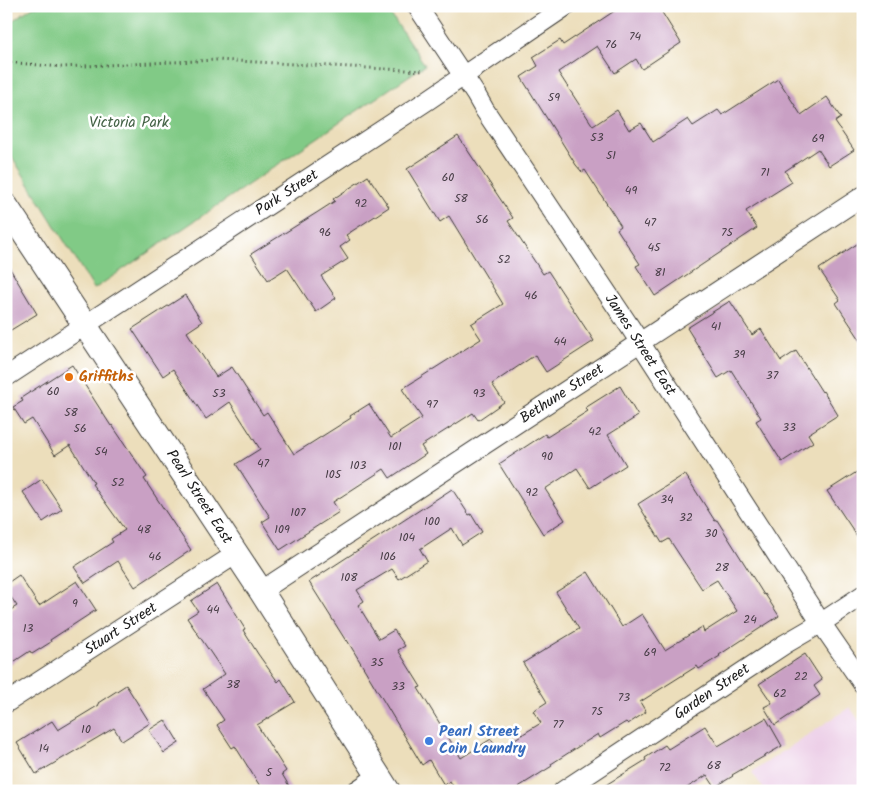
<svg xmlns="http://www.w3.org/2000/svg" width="869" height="797" font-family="Kalam,sans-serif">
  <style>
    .built { fill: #edd0e8 }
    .green { fill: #81ca86; stroke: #4e7351 }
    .building { fill: #c9a0c4 }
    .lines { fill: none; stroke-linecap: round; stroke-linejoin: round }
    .minor-casing { stroke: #3b3934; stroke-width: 21 }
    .tertiary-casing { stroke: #3b3934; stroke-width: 26 }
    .path { stroke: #3b3934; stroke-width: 3; stroke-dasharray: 1 4; stroke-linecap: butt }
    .minor { stroke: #fff; stroke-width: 19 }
    .tertiary { stroke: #fff; stroke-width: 24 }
    .food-dot { fill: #e8710a; stroke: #fff; stroke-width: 2 }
    .shop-dot { fill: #3f7fe0; stroke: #fff; stroke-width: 2 }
    .labels { text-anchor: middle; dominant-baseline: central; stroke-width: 5; stroke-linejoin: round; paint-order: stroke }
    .number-label { font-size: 12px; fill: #473d46 }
    .park-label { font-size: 15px; fill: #446246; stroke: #fff }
    .street-label { font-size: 15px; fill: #1c1c1c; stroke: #fff }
    .food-label { font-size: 15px; font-weight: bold; fill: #c56008; stroke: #fff; text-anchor: start }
    .shop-label { font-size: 15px; font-weight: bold; fill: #366cbe; stroke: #fff; text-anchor: start }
  </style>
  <rect width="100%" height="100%" fill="#fff"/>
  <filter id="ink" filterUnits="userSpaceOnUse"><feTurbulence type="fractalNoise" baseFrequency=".02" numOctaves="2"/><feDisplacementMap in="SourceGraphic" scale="10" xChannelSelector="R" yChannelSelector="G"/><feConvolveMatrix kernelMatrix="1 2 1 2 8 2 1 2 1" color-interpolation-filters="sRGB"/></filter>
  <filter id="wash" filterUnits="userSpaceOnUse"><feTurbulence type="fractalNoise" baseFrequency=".0096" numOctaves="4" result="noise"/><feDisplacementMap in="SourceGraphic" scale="20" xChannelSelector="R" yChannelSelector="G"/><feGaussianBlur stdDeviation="1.12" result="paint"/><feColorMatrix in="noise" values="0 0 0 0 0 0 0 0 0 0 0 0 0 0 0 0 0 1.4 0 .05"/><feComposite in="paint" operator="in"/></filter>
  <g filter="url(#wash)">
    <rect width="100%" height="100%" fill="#ecdebb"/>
    <polygon class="built" points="850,707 863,727 863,791 765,791 752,772"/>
    <polygon class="green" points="34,6 385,6 425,65 94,289 6,147 6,25"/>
    <g id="blocks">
      <g class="building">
        <polygon points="622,6 658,6 681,43 642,69 636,59 615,73 597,46 558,72 593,126 617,110 629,130 641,123 653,142 688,119 693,126 718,110 722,115 778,79 801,115 827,97 841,118 835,122 854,150 829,166 818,149 785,171 792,182 746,211 757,228 655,296 636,266 640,264 617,229 621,226 585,170 582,172 576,165 521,77 538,66 533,57 560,40 563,45"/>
        <polygon points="458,136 513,218 508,221 543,274 548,271 594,341 546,372 535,355 492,384 504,402 478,420 473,413 421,446 426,454 390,478 384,469 333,502 339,512 280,550 262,522 270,517 236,464 260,449 230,402 206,419 173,369 163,376 132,329 185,295 202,322 187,332 216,377 232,367 263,415 267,412 294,454 351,418 350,416 369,404 391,438 422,418 402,389 481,339 471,324 503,304 449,216 440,222 407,169"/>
        <polygon points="368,176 389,207 346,235 350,240 340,247 348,259 321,276 336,298 316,312 287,268 268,280 251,254 318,212 335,201 333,199"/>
        <polygon points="863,240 863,344 836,303 840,300 819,269"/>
        <polygon points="6,262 37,314 6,333"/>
        <polygon points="730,301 752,335 761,329 781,361 796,351 822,392 823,391 838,415 808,434 813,442 782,462 756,421 761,418 731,370 718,378 687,328"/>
        <polygon points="72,365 111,426 112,425 147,477 144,479 191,550 135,587 118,561 85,583 74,567 113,542 111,539 125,530 92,484 94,483 70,445 55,455 32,419 24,424 13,407 23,401 21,398"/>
        <polygon points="620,386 638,416 608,435 626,465 590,488 577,468 545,489 565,520 543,534 499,464 545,434 547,437 588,411 585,408"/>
        <polygon points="863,468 863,545 827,491"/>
        <polygon points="685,474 715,521 717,520 764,595 765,594 779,616 719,655 720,656 699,669 697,666 640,702 646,712 628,724 626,722 600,738 598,734 551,764 552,766 512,791 456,791 450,781 444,785 429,760 422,765 347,640 346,641 309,582 452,489 469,515 471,514 482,532 462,545 452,528 420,549 427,561 399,579 392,569 357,590 364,601 358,605 379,639 394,630 405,646 398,650 421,687 418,688 461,758 491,739 497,750 541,723 533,711 547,702 523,663 579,629 556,592 588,572 622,627 642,614 665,650 702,627 704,632 737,611 717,580 702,589 669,539 662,543 638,504"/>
        <polygon points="42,479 62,509 43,522 23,492"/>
        <polygon points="19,575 39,606 77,581 96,610 50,640 51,642 32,654 30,651 6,667 6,613 17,606 6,590 6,584"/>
        <polygon points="217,584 245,629 243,630 258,654 278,682 281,679 295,702 257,725 286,771 282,774 292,791 263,791 235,746 232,748 217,725 224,720 203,689 225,674 187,618 198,611 191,601"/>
        <polygon points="805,654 822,680 814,686 820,695 775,725 764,707 772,703 759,684"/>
        <polygon points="126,685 150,723 122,741 114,728 36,774 17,743 52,721 58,730 99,705 98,703"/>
        <polygon points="766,718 782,746 732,775 733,776 715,787 707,775 682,791 596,791 646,760 645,758 665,745 668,749 705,726 718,746"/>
        <polygon points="165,720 179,743 164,753 149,730"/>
      </g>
    </g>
  </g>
  <g filter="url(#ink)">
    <use href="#blocks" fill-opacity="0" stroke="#3b3934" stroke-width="1"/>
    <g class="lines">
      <g class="minor-casing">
        <g id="minor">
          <polyline points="417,6 476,95 484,109 630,327 821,623 863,684"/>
          <polyline points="6,377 428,100 566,6"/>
          <polyline points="261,591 863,196"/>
          <polyline points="6,703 236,554"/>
          <polyline points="356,791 378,776"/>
          <polyline points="563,791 785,644 821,623 863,595"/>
        </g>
      </g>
      <g class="tertiary-casing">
        <polyline id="tertiary" points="6,206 261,591 388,791"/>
      </g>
      <polyline class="path" points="6,62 61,67 218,60 425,71"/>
      <use href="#minor" class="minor"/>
      <use href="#tertiary" class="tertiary"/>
    </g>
  </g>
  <circle class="food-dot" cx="69" cy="377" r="5"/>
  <circle class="shop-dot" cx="429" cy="741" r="5"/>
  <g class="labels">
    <g class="number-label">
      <text x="635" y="36">74</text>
      <text x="611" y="44">76</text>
      <text x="554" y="97">59</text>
      <text x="597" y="137">53</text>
      <text x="818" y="138">69</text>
      <text x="611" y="155">51</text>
      <text x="765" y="172">71</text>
      <text x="448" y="177">60</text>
      <text x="631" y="190">49</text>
      <text x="461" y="198">58</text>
      <text x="361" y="203">92</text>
      <text x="482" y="219">56</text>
      <text x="650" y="222">47</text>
      <text x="325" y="232">96</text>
      <text x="727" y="232">75</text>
      <text x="654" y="247">45</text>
      <text x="504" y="259">52</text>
      <text x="660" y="272">81</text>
      <text x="531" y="295">46</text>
      <text x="716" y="326">41</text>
      <text x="560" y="341">44</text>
      <text x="739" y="354">39</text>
      <text x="772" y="375">37</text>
      <text x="53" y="391">60</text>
      <text x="219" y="393">53</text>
      <text x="479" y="393">93</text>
      <text x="432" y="404">97</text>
      <text x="71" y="412">58</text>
      <text x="789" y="427">33</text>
      <text x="80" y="428">56</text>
      <text x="595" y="431">42</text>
      <text x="395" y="446">101</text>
      <text x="101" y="451">54</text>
      <text x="547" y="456">90</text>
      <text x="263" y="463">47</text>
      <text x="358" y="465">103</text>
      <text x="333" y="474">105</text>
      <text x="118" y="482">52</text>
      <text x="532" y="492">92</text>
      <text x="667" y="499">34</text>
      <text x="298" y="512">107</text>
      <text x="686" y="517">32</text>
      <text x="432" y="521">100</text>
      <text x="144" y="529">48</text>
      <text x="282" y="529">109</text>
      <text x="711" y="533">30</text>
      <text x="407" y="537">104</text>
      <text x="155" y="556">46</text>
      <text x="388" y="556">106</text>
      <text x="722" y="567">28</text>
      <text x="349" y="577">108</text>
      <text x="75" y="603">9</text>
      <text x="213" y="609">44</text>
      <text x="750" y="619">24</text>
      <text x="28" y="628">13</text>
      <text x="650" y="652">69</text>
      <text x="377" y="662">35</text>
      <text x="801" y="676">22</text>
      <text x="233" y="684">38</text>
      <text x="398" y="686">33</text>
      <text x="780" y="693">62</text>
      <text x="624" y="697">73</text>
      <text x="597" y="711">75</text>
      <text x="558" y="724">77</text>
      <text x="86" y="729">10</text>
      <text x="44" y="748">14</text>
      <text x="714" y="765">68</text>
      <text x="665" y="767">72</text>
      <text x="269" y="772">5</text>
    </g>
    <g class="park-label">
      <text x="129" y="123">Victoria Park</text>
    </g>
    <g class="street-label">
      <text transform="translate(287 193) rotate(-33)">Park Street</text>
      <text transform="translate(640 345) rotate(57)">James Street East</text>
      <text transform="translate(562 394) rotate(-33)">Bethune Street</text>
      <text transform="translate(199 497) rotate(57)">Pearl Street East</text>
      <text transform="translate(121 629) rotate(-33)">Stuart Street</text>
      <text transform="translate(712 692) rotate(-34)">Garden Street</text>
    </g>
    <g class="food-label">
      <text x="79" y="377">Griffiths</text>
    </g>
    <g class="shop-label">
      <text x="439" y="732">Pearl Street<tspan x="439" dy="17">Coin Laundry</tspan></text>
    </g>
  </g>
  <rect width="869" height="797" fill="none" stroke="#fff" stroke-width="25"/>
</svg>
